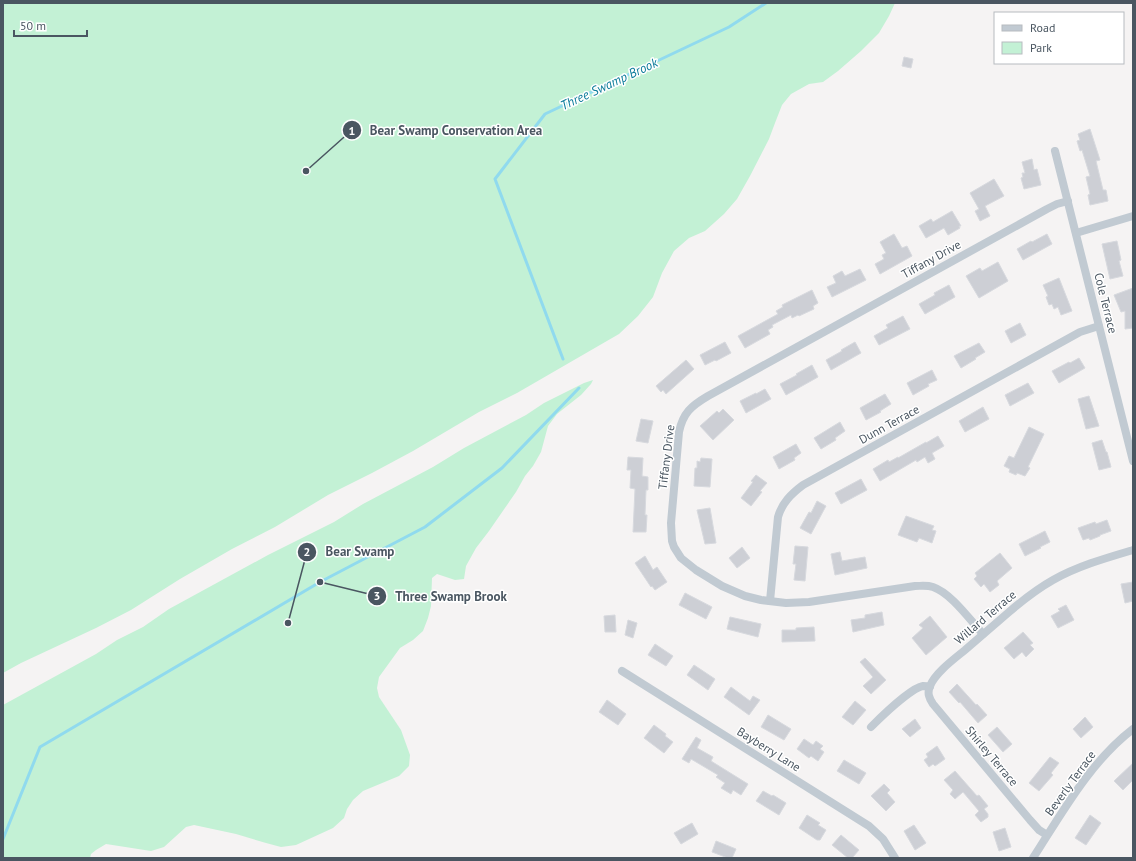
<svg xmlns="http://www.w3.org/2000/svg" width="1136" height="861" font-family="'PT Sans',sans-serif">
  <style>
    .green { fill: #c3f1d5 }
    .lines { fill: none; stroke-linecap: round; stroke-linejoin: round }
    .stream { stroke: #90daee; stroke-width: 3 }
    .building { fill: #cdcfd5; stroke: #d7d9de }
    .minor { stroke: #c1cad2; stroke-width: 8 }
    .labels { text-anchor: middle; dominant-baseline: central; stroke-width: 3; stroke-linejoin: round; paint-order: stroke }
    .street-label { font-size: 12px; fill: #4a5661; stroke: #fff }
    .water-label { font-size: 13px; font-style: italic; fill: #0c7c9b; stroke: #fff }
    .leader { fill: none; stroke: #4a5661; stroke-width: 1.5 }
    .callout-dot { fill: #4a5661; stroke: #fff; stroke-width: 1.5 }
    .mark-label { font-size: 12px; text-anchor: middle; font-weight: bold; fill: #fff }
    .callout-label { font-size: 13px; text-anchor: middle; font-weight: bold; fill: #4a5661; stroke: #fff; stroke-width: 3; stroke-linejoin: round; paint-order: stroke }
  </style>
  <rect width="100%" height="100%" fill="#f5f3f3"/>
  <g class="green">
    <polygon points="3,3 895,3 889,16 879,33 861,51 838,71 823,82 809,84 791,94 782,105 775,123 769,139 750,176 737,199 724,214 705,231 689,238 674,251 662,273 653,297 638,316 619,334 517,393 479,412 413,451 372,473 328,495 275,527 232,549 180,579 131,610 96,628 21,663 3,673"/>
    <polygon points="593,380 591,384 581,395 557,414 548,426 541,452 533,466 525,476 516,492 489,531 476,548 466,566 464,579 455,580 437,574 432,578 431,606 428,618 423,631 413,640 400,648 379,677 377,688 379,697 401,730 410,755 409,766 399,776 363,791 353,800 347,809 344,818 333,828 296,845 281,847 266,843 236,834 194,825 186,827 164,847 151,851 106,844 96,850 91,854 90,858 3,858 3,705 96,654 117,640 143,627 169,609 268,555 334,522 363,504 433,467 464,448 526,415 544,403 584,383"/>
  </g>
  <g class="lines">
    <g class="stream">
      <polyline points="563,359 495,179 545,114 729,27 766,3"/>
      <polyline points="3,839 40,747 320,582 425,527 502,468 579,388"/>
    </g>
  </g>
  <g class="building">
    <polygon points="904,57 913,59 911,68 902,66"/>
    <polygon points="1090,129 1100,160 1096,161 1103,190 1106,190 1108,201 1090,205 1088,195 1090,194 1086,177 1090,176 1082,150 1080,151 1077,141 1080,140 1078,134"/>
    <polygon points="1032,159 1034,170 1037,169 1041,185 1024,189 1021,178 1023,177 1022,173 1025,173 1022,162"/>
    <polygon points="994,179 1004,196 985,206 990,216 980,221 975,211 979,209 970,193"/>
    <polygon points="952,211 961,226 959,226 960,228 948,235 944,228 926,238 919,226 931,219 933,222"/>
    <polygon points="894,234 902,248 907,246 912,256 880,274 875,264 884,259 882,255 886,253 880,242"/>
    <polygon points="1047,234 1052,244 1023,260 1017,249 1031,241 1032,242"/>
    <polygon points="1117,241 1121,260 1119,261 1123,276 1110,279 1102,244"/>
    <polygon points="998,262 1008,281 979,298 966,276 980,268 982,271"/>
    <polygon points="860,269 866,280 832,297 827,287 836,283 833,276 842,271 845,276"/>
    <polygon points="1059,278 1072,311 1061,315 1058,307 1054,309 1052,304 1049,305 1046,297 1048,296 1043,285"/>
    <polygon points="949,285 955,297 925,314 919,304 935,295 934,293"/>
    <polygon points="1133,288 1133,328 1125,329 1125,311 1121,312 1114,295"/>
    <polygon points="812,290 818,303 813,306 814,309 799,316 798,315 792,318 791,315 772,325 773,327 768,330 770,334 745,348 738,336 778,314 776,311 783,307 782,305"/>
    <polygon points="903,316 910,329 879,345 874,336 888,328 886,325"/>
    <polygon points="1020,323 1026,335 1011,343 1005,331"/>
    <polygon points="725,342 731,353 716,361 715,360 705,365 700,355"/>
    <polygon points="855,342 861,353 831,370 826,360 842,351 841,350"/>
    <polygon points="979,343 985,352 975,358 976,359 961,368 954,356"/>
    <polygon points="1079,358 1085,368 1059,383 1052,371 1069,362 1070,363"/>
    <polygon points="686,360 694,369 666,394 663,390 661,392 656,386"/>
    <polygon points="812,365 818,377 786,395 780,384 797,375 796,374"/>
    <polygon points="932,370 937,380 928,384 929,386 913,395 907,383"/>
    <polygon points="1028,383 1034,393 1010,406 1005,395"/>
    <polygon points="765,389 771,399 746,413 740,401 756,393 756,394"/>
    <polygon points="885,394 891,404 880,411 881,412 866,420 860,408"/>
    <polygon points="1089,396 1099,426 1086,429 1078,399"/>
    <polygon points="983,407 989,419 965,432 959,421"/>
    <polygon points="723,409 734,420 713,440 700,426 717,411 719,413"/>
    <polygon points="641,419 653,421 648,443 636,441"/>
    <polygon points="840,422 845,431 835,438 836,440 821,449 814,438"/>
    <polygon points="1029,427 1044,434 1028,467 1030,468 1025,476 1017,473 1016,475 1009,472 1010,469 1004,466 1009,456 1014,458"/>
    <polygon points="938,436 944,446 932,453 935,459 928,463 925,457 917,462 916,460 880,481 873,469 888,460 889,462 898,457 898,458 926,442 926,443"/>
    <polygon points="1102,440 1106,452 1107,452 1111,467 1099,470 1092,443"/>
    <polygon points="796,444 801,453 794,458 795,460 779,469 773,457"/>
    <polygon points="628,457 643,458 642,476 648,477 648,490 646,490 645,515 647,515 646,532 633,532 635,489 630,488 631,470 627,470"/>
    <polygon points="701,458 712,459 710,487 694,486 695,468 697,468 697,461 700,462"/>
    <polygon points="756,475 767,483 760,491 762,492 751,506 741,498 753,482 751,481"/>
    <polygon points="861,479 867,490 841,504 835,493"/>
    <polygon points="817,501 826,506 811,534 800,528 809,512 811,513"/>
    <polygon points="710,508 716,543 705,544 697,510"/>
    <polygon points="906,516 934,526 932,530 936,531 932,543 919,538 917,542 898,535"/>
    <polygon points="1107,520 1111,531 1100,535 1100,536 1090,540 1089,538 1083,540 1078,528 1095,522 1096,524"/>
    <polygon points="1045,531 1050,542 1040,547 1041,548 1025,556 1019,544"/>
    <polygon points="795,546 808,547 805,581 794,580 796,564 793,564"/>
    <polygon points="742,547 750,558 737,568 729,558"/>
    <polygon points="840,552 842,561 865,557 867,568 835,575 831,554"/>
    <polygon points="1000,553 1012,568 997,581 999,585 990,592 984,584 981,587 974,579 977,576 975,573"/>
    <polygon points="645,556 653,570 657,567 667,582 655,590 652,586 651,587 635,563"/>
    <polygon points="1133,582 1133,601 1125,603 1121,584"/>
    <polygon points="685,593 712,607 706,619 679,605"/>
    <polygon points="1066,605 1074,620 1058,628 1051,616 1060,611 1058,609"/>
    <polygon points="882,612 884,625 853,632 851,620 865,618 865,615"/>
    <polygon points="615,615 616,632 605,632 604,616"/>
    <polygon points="930,616 947,637 926,655 912,638 923,628 919,625"/>
    <polygon points="730,617 761,624 758,637 727,629"/>
    <polygon points="628,620 637,623 633,638 625,635"/>
    <polygon points="814,627 815,641 782,642 782,630 796,630 796,628"/>
    <polygon points="1023,632 1033,643 1030,645 1034,649 1026,657 1022,652 1014,659 1004,648"/>
    <polygon points="655,644 673,656 666,666 648,655"/>
    <polygon points="865,658 886,680 871,694 863,686 873,677 860,662"/>
    <polygon points="694,665 715,679 708,690 687,675"/>
    <polygon points="957,684 976,705 977,704 987,715 978,723 960,702 959,703 949,692"/>
    <polygon points="731,687 750,701 753,696 760,700 749,715 724,697"/>
    <polygon points="607,700 626,714 618,725 599,712"/>
    <polygon points="855,701 866,710 853,725 842,717"/>
    <polygon points="768,715 791,729 784,740 761,727"/>
    <polygon points="1085,717 1093,727 1081,738 1073,729"/>
    <polygon points="915,719 921,728 910,737 902,729"/>
    <polygon points="654,725 666,734 665,736 673,742 664,753 644,738"/>
    <polygon points="997,727 1012,744 1003,752 988,735"/>
    <polygon points="696,737 701,740 697,748 713,757 711,761 748,784 741,795 733,790 731,794 721,788 725,783 716,777 718,775 691,759 689,763 682,759"/>
    <polygon points="804,739 813,745 816,741 823,746 820,749 824,752 818,761 811,756 809,758 797,749"/>
    <polygon points="937,746 945,759 935,766 933,764 929,767 924,760 928,757 926,754"/>
    <polygon points="1050,757 1059,763 1051,773 1053,775 1039,791 1029,783"/>
    <polygon points="844,760 866,773 859,784 837,771"/>
    <polygon points="1133,763 1133,780 1123,790 1114,781"/>
    <polygon points="955,771 977,796 979,795 988,806 984,809 988,814 988,817 981,822 975,815 979,811 963,792 955,799 950,794 953,790 944,780"/>
    <polygon points="884,784 890,790 887,793 895,802 886,811 871,796"/>
    <polygon points="763,791 772,796 773,795 786,803 779,815 756,801"/>
    <polygon points="807,815 820,823 818,825 826,830 820,840 817,840 799,828"/>
    <polygon points="1090,815 1101,823 1086,845 1075,838"/>
    <polygon points="692,823 698,834 681,844 674,833"/>
    <polygon points="914,825 926,843 915,850 904,831"/>
    <polygon points="1005,828 1011,847 999,851 993,832"/>
    <polygon points="841,835 859,850 852,858 848,858 832,845"/>
    <polygon points="716,841 736,849 732,858 728,858 712,852"/>
  </g>
  <g class="lines">
    <g class="minor">
      <polyline points="1055,151 1133,461"/>
      <polyline points="1076,233 1133,216"/>
      <path d="M770,601L778,517C782,503 791,494 803,485L1080,332L1099,326"/>
      <path d="M983,634C970,620 951,593 933,587C927,585 921,586 915,586L809,602L786,603L761,600L745,596L722,586L696,570L681,558L674,547L672,541L671,523L679,432C683,413 691,406 708,396L1047,209L1057,204L1068,201"/>
      <polyline points="622,671 869,826 883,839 895,858"/>
      <path d="M871,727C881,717 911,688 923,686C926,686 927,686 930,687"/>
      <path d="M1047,835L1039,830L1030,820L933,704C929,698 927,693 930,686C935,673 954,659 965,650C980,637 995,624 1009,612C1023,600 1037,589 1053,580C1078,566 1106,558 1133,550"/>
      <path d="M1033,858C1062,813 1090,762 1133,729"/>
    </g>
  </g>
  <g class="labels">
    <g class="street-label">
      <text transform="translate(931 259) rotate(-29)">Tiffany Drive</text>
      <text transform="translate(1106 303) rotate(76)">Cole Terrace</text>
      <text transform="translate(889 424) rotate(-29)">Dunn Terrace</text>
      <text transform="translate(666 457) rotate(-83)">Tiffany Drive</text>
      <text transform="translate(985 617) rotate(-40)">Willard Terrace</text>
      <text transform="translate(769 749) rotate(32)">Bayberry Lane</text>
      <text transform="translate(992 756) rotate(50)">Shirley Terrace</text>
      <text transform="translate(1070 783) rotate(-54)">Beverly Terrace</text>
    </g>
    <g class="water-label">
      <text transform="translate(609 84) rotate(-25)">Three Swamp Brook</text>
    </g>
  </g>
  <path class="leader" d="M306 171L352 130M288 623L307 552M320 582L377 596"/>
  <g class="callout-dot">
    <circle cx="306" cy="171" r="4"/>
    <circle cx="288" cy="623" r="4"/>
    <circle cx="320" cy="582" r="4"/>
    <circle cx="352" cy="130" r="10"/>
    <circle cx="307" cy="552" r="10"/>
    <circle cx="377" cy="596" r="10"/>
  </g>
  <g class="mark-label">
    <text x="352" y="135">1</text>
    <text x="307" y="556">2</text>
    <text x="377" y="600">3</text>
  </g>
  <g class="callout-label">
    <text x="456" y="135">Bear Swamp Conservation Area</text>
    <text x="360" y="556">Bear Swamp</text>
    <text x="451" y="601">Three Swamp Brook</text>
  </g>
  <rect width="1136" height="861" fill="none" stroke="#4a5661" stroke-width="8"/>
  <rect x="994" y="12" width="130" height="52" fill="#ffffff" stroke="#b7bbc0"/>
  <rect x="1002" y="25" width="20" height="6" fill="#c1cad2" stroke="#b7bbc0"/>
  <text x="1030" y="32" font-size="12" fill="#4a5661">Road</text>
  <rect x="1002" y="42" width="20" height="12" fill="#c3f1d5" stroke="#b7bbc0"/>
  <text x="1030" y="52" font-size="12" fill="#4a5661">Park</text>
  <path d="M14 30v6h73v-6" fill="none" stroke="#4a5661" stroke-width="2"/>
  <text x="20" y="30" font-size="12" fill="#4a5661" stroke="#ffffff" stroke-width="3" paint-order="stroke">50 m</text>
</svg>
